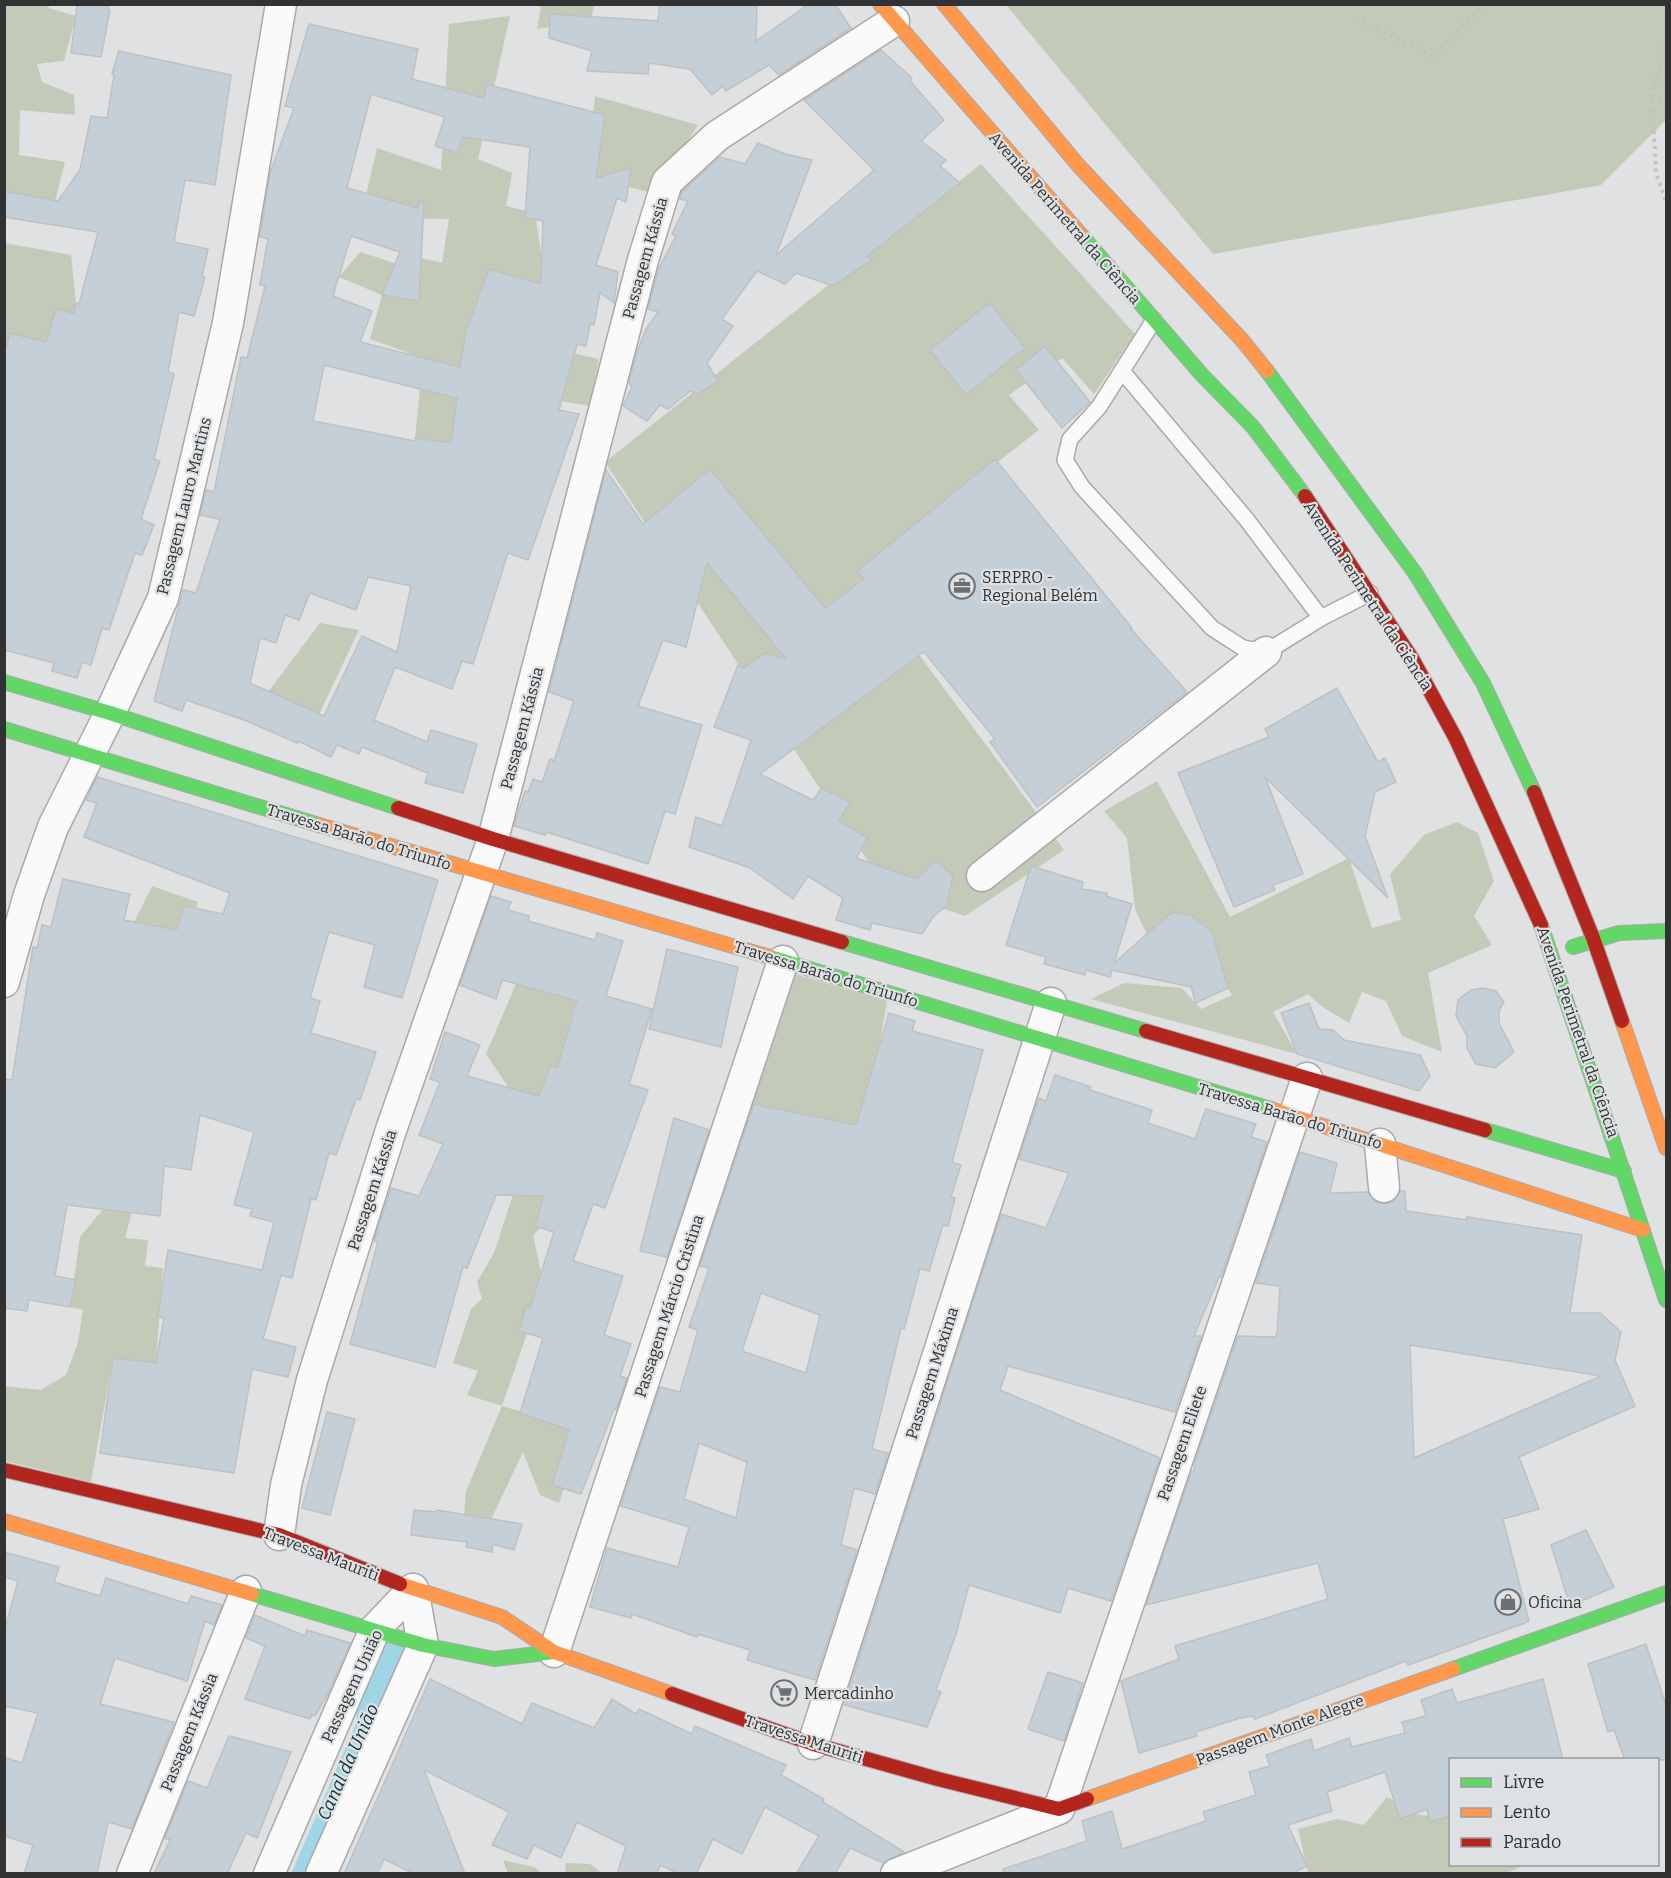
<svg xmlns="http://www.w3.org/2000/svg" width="1671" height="1878" font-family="Bitter,serif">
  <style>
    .green { fill: #c3cbb8 }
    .water { fill: #9fd6e6 }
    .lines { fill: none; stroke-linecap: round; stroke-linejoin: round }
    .canal { stroke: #9fd6e6; stroke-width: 33 }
    .building { fill: #c4cfd8; stroke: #bfc1c1; stroke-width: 1.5; fill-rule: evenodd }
    .lane-casing { stroke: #a9a9aa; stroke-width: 18 }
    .street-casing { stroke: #a9a9aa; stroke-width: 33 }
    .fast-casing { stroke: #a9a9aa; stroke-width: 16 }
    .slow-casing { stroke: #a9a9aa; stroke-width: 16 }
    .jam-casing { stroke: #a9a9aa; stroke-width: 16 }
    .path { stroke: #c1c1c2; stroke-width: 4; stroke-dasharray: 3 4.5; stroke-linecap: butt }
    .lane { stroke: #fafafb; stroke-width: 15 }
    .street { stroke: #fafafb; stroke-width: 30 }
    .fast { stroke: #63d668; stroke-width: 14 }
    .slow { stroke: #ff974d; stroke-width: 14 }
    .jam { stroke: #b3261e; stroke-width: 14 }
    .labels { text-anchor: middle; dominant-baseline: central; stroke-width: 4.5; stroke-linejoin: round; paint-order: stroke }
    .street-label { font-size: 16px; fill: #313233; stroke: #dee1e3 }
    .poi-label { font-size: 16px; fill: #313233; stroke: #dee1e3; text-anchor: start }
    .water-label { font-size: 18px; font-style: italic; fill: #0c323b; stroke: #dee1e3 }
  </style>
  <rect width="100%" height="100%" fill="#dfe1e2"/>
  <g class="green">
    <polygon points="5,5 48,5 49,8 76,16 64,61 37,64 42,82 74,95 75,115 20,110 19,155 65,162 55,201 5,199"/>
    <polygon points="541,5 594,5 591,20 537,29"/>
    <polygon points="1006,5 1666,5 1666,120 1601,185 1213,254"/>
    <polygon points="510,16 478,159 512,173 506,206 535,213 543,266 564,291 489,269 466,329 599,359 590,406 458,384 455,413 463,445 415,438 423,358 370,339 382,295 339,277 360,252 410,268 413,256 442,263 449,219 361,217 377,148 441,170 449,24"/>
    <polygon points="595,96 698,125 652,193 587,176"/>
    <polygon points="981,164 1135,334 1094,394 1062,358 1009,395 1039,430 857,571 1064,850 965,916 886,889 605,462"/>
    <polygon points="5,243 71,255 76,303 63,354 5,364"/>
    <polygon points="320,623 359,630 313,727 256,708"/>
    <polygon points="1157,781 1230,917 1349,858 1372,928 1401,920 1390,874 1424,835 1457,822 1478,833 1494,881 1474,916 1492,945 1428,973 1442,1052 1402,1036 1386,1001 1362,992 1349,1023 1321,1006 1308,994 1273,1012 1297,1054 1091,999 1124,983 1182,988 1201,1009 1232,995 1228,988 1212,932 1191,915 1150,941 1135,909 1127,838 1104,811"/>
    <polygon points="152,886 198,902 187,931 206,937 134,922"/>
    <polygon points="557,971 584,972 564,1044 581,1091 519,1103 486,1054 516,984 550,994"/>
    <polygon points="791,973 887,1001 859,1163 734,1135"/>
    <polygon points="521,1170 561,1209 533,1235 554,1331 529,1328 502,1406 598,1434 572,1463 559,1503 540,1495 523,1452 480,1543 463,1529 466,1491 502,1406 467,1395 478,1371 453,1363 471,1309 482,1299 477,1282 494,1253"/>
    <polygon points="108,1203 133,1208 125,1238 148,1240 145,1266 163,1268 156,1364 113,1358 91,1482 5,1461 4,1386 40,1390 66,1375 78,1342 83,1310 70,1307 80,1237"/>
    <polygon points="1387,1797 1420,1815 1450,1817 1450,1864 1524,1865 1505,1874 1308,1873 1298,1829 1337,1819 1364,1825"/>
    <polygon points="503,1860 534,1867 542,1873 508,1873"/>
    <polygon points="566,1863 590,1864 602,1873 565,1873"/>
  </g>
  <polygon class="water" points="381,1666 393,1671 306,1873 291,1874"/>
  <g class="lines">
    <polyline class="canal" points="371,1710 398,1650"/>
  </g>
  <g class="building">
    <polygon points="77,4 108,4 108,9 110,10 101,57 71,53"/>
    <polygon points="660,4 757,4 756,41 809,4 835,4 851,28 779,75 769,65 726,91 723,86 712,95 690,69 649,63 648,74 587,71 592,51 549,38 550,14 658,21"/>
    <path d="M309,24L418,49L412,79L484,98L486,84L605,115L596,178L631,168L626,202L617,198L596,265L618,272L614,303L600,293L594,325L590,324L586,346L577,344L559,410L579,414L528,560L508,553L473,664L462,661L452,689L395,667L374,720L427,742L431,730L477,744L463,793L425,783L428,773L362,747L359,754L337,745L331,757L298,741L297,743L247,721L186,700L182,711L154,701L183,590L196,593L220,519L200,515L206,490L214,492L241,357L247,358L265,286L260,285L268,239L260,237L270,173L294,108L285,106ZM371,94L445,117L435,146L457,153L463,137L530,147L525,217L543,221L541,284L489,269L466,331L460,367L360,342L372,311L333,296L351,236L400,252L382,295L419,301L424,202L420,201L418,208L347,188ZM324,365L457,398L451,443L415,438V441L313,421ZM368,577L411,586L397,652L362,636L324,716L250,683L260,638L276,643L285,615L299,620L310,593L356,610Z"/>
    <polygon points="881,50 912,78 910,81 944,120 921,141 946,160 940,166 960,183 866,257 873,259 833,286 796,273 785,284 757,271 722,319 733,326 707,363 718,381 698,394 690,391 668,409 660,405 647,421 623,406 632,387 629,383 636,355 646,329 658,312 648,309 659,268 676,236 672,234 688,201 680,199 682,192 720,157 745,164 758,143 785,154 812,160 776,255 873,171 876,172 804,100"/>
    <polygon points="119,51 231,75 215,185 185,180 174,242 208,249 202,277 205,277 194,316 179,312 168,372 174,374 154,459 160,461 141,519 154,525 142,555 135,553 109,630 102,628 91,665 82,662 77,678 52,671 54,663 4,650 4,355 10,333 46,342 56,309 74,313 76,303 79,304 98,232 4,217 4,191 58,201 80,170 91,116 107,118 114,75 112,74"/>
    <polygon points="990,303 1025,348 966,395 930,350"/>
    <polygon points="1045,346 1090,402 1062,428 1016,370"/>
    <polygon points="995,459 1132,628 1131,629 1187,692 1037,807 990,742 995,739 924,652 760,774 813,800 822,788 850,802 839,821 868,838 856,858 917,879 936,860 953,876 947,905 933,917 922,934 872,923 870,930 836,920 843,898 808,876 793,899 750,868 689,847 696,817 722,826 751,740 714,727 738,665 744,668 764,653 786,659 707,563 686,647 663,640 638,706 702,725 675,814 665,811 648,864 546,832 545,835 514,826 525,791 528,792 533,779 542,782 550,759 554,761 574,701 549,692 606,470 643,524 710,469 825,608 864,579 857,571"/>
    <polygon points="1337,688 1378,762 1385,758 1396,782 1375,792 1365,836 1388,898 1265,777 1303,874 1273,885 1275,890 1234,907 1178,773 1269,737 1265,729"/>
    <polygon points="97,777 438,880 402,998 364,987 375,945 329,932 310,998 320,1001 311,1033 376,1052 360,1100 356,1099 336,1155 329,1153 316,1200 311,1199 292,1278 281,1275 263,1339 296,1347 288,1377 252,1369 234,1473 100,1453 113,1358 156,1363 164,1318 158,1317 168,1250 262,1270 274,1222 250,1216 252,1209 234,1205 254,1132 200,1115 191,1170 164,1166 160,1216 67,1205 55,1276 76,1280 70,1307 29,1300 27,1311 4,1308 4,1079 12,1080 33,947 37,948 42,925 51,927 63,879 130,894 124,920 176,930 185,906 223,914 230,893 84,837 97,803 86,800"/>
    <polygon points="1031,866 1083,882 1082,889 1107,893 1106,896 1132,904 1114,963 1172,912 1191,915 1212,932 1228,988 1196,1003 1191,987 1112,970 1110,977 1086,970 1085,975 1044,964 1046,957 1006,945"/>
    <polygon points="491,896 511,902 508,910 529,916 528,921 595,940 597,933 623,941 606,996 652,1009 629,1084 648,1090 605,1208 593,1204 573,1261 623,1276 604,1335 631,1344 620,1376 627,1378 616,1410 614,1409 581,1494 552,1485 569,1430 520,1413 543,1338 519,1331 526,1307 530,1308 554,1232 535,1226 544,1196 496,1195 467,1268 463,1267 435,1367 350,1344 378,1242 374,1241 391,1188 419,1196 443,1144 419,1135 440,1082 430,1079 445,1032 480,1045 467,1076 539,1096 550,1066 557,1068 577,1001 502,980 496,999 460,985"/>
    <polygon points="667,949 738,967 721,1047 649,1029"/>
    <polygon points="1483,988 1496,991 1504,1002 1499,1011 1499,1023 1514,1052 1495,1068 1476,1064 1467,1048 1467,1036 1456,1016 1458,1000 1471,990"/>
    <polygon points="1309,1003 1319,1029 1333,1030 1344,1040 1420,1055 1430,1076 1419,1091 1297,1054 1281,1013"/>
    <path d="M889,1013L915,1021L912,1031L983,1050L952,1162L961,1165L951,1197L955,1198L948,1226L943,1225L929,1271L920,1269L904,1329L901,1328L872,1449L888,1453L875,1494L854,1488L841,1545L857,1550L815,1680L747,1660L750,1650L698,1634L697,1637L632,1614L631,1618L590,1607L607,1548L678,1567L689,1527L621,1506L660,1387L680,1392L698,1330L689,1327L709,1268L700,1266L754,1104L856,1125ZM761,1293L820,1315L806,1373L742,1351ZM699,1443L747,1462L736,1518L684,1499Z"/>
    <polygon points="1055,1075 1091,1087 1090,1090 1152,1110 1148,1123 1195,1139 1206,1109 1256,1124 1251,1137 1267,1142 1221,1277 1219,1277 1194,1336 1201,1336 1175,1412 1008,1366 1000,1390 1160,1458 1111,1601 1068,1588 1060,1613 969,1585 956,1634 936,1690 941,1692 927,1727 844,1705 1001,1214 1046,1228 1069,1173 1019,1159 1039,1098 1046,1101"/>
    <polygon points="674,1118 709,1130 667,1257 640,1251"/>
    <path d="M1300,1152L1337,1163L1330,1193L1368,1192L1376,1202L1385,1204L1394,1201L1400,1191H1405L1406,1211L1467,1220V1217L1582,1235L1570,1313H1600L1621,1332L1615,1360L1635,1406L1519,1457L1539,1509L1503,1519L1529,1621L1525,1623L1408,1665L1406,1661L1255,1719L1254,1716L1240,1718L1196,1732L1197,1736L1139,1753L1121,1681L1179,1659L1175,1646L1328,1599L1318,1563L1146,1605L1192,1471L1194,1472L1195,1462L1238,1336L1275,1337L1277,1334L1280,1286L1256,1283ZM1410,1345L1601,1376L1414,1458Z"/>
    <polygon points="327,1412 355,1419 330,1515 302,1508"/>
    <polygon points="414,1510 436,1512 437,1510 522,1524 514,1550 493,1544 492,1552 466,1547 467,1542 411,1535"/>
    <polygon points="1586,1530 1614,1587 1570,1606 1551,1545"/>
    <polygon points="4,1552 59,1567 54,1582 100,1596 106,1578 188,1604 191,1596 222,1605 214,1625 205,1621 187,1681 115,1658 100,1704 174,1722 132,1829 108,1822 97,1874 24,1874 33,1845 4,1836 4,1757 22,1763 38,1713 4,1706 4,1632 18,1581 4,1577"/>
    <polygon points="255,1615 305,1636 307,1630 350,1643 329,1692 315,1716 312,1715 310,1719 245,1699 265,1646 246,1638"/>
    <polygon points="1646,1644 1666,1705 1666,1760 1625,1760 1614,1730 1608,1732 1588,1664"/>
    <polygon points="1048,1672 1083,1683 1064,1741 1028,1729"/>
    <polygon points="430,1679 522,1724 532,1703 594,1728 612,1699 636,1714 639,1709 692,1734 695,1726 786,1765 781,1775 824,1799 823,1802 904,1852 883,1863 850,1848 835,1874 796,1874 819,1836 765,1807 742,1854 713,1839 696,1874 680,1874 660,1865 657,1874 617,1874 626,1846 577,1822 561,1858 534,1845 527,1859 492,1845 509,1812 424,1770 465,1874 414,1874 384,1859 377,1874 344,1874"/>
    <polygon points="1543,1679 1563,1760 1450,1760 1450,1816 1430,1822 1427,1809 1400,1819 1385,1772 1327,1792 1332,1811 1288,1825 1307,1866 1292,1874 1004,1874 1003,1869 1087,1841 1082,1821 1112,1811 1122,1849 1206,1821 1203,1812 1256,1795 1249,1772 1270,1766 1266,1755 1311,1739 1314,1751 1349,1738 1352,1747 1405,1733 1402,1722 1426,1716 1421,1700 1452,1689 1457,1703"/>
    <polygon points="229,1736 291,1752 257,1838 246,1833 227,1874 154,1874 170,1840 165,1838 188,1781 207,1788"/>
  </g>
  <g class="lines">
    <g class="lane-casing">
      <g id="lane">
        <polyline points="1154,320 1099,407 1070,439 1065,460 1082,487 1212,628 1243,648 1266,652 1321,618 1370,593"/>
        <polyline points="1122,371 1247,520 1321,618"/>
      </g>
    </g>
    <g class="street-casing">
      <g id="street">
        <polyline points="982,876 1266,652"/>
        <polyline points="4,982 29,895 53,827 110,713 163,598 228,323 281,4"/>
        <polyline points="1380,1144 1384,1187"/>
        <polyline points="279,1535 286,1485 312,1380 391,1130 493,839 643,260 667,182 717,136 894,21"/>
        <polyline points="554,1652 783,961"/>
        <polyline points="813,1744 1051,1003"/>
        <polyline points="132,1874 246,1591"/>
        <polyline points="269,1874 375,1629 413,1589"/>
        <polyline points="321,1874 423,1645 413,1589"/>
        <polyline points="896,1874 1059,1809 1307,1078"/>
      </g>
    </g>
    <g class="fast-casing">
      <g id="fast">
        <polyline points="1082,236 1202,375 1253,427 1305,496"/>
        <polyline points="1267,371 1415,573 1483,683 1534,792"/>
        <polyline points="4,682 110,713 398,808"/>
        <polyline points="4,729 319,825"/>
        <polyline points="1541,925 1666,1300"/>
        <polyline points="842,942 1146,1031"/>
        <polyline points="1573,947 1619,933 1666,931"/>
        <polyline points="770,957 1271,1109"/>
        <polyline points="1485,1130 1624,1171"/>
        <polyline points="252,1594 423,1645 494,1659 554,1652"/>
        <polyline points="1453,1669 1666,1593"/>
      </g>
    </g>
    <g class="slow-casing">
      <g id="slow">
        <polyline points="880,4 1082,236"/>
        <polyline points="944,4 1078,165 1242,340 1267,371"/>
        <polyline points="319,825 770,957"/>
        <polyline points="1622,1021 1666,1148"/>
        <polyline points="1271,1109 1643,1230"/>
        <polyline points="4,1521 252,1594"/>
        <polyline points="400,1584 502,1617 554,1652 672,1694"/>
        <polyline points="1087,1799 1453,1669"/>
      </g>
    </g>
    <g class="jam-casing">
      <g id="jam">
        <polyline points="1305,496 1413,660 1456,739 1541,925"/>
        <polyline points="1534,792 1593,938 1622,1021"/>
        <polyline points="398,808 493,839 842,942"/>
        <polyline points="1146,1031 1485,1130"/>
        <polyline points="4,1470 279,1535 400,1584"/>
        <polyline points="672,1694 813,1744 938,1779 1059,1809 1087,1799"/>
      </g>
    </g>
    <g class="path">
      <polyline points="1356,19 1434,56 1484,4"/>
      <polyline points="1666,43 1652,96 1656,173 1666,202"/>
      <polyline points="1652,96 1666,102"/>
    </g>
    <use href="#lane" class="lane"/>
    <use href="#street" class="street"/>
    <use href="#fast" class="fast"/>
    <use href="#slow" class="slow"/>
    <use href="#jam" class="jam"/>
  </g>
  <defs>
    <g id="office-ring" transform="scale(1.35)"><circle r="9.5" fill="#dee1e3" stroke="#6e6f70" stroke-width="1.5"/><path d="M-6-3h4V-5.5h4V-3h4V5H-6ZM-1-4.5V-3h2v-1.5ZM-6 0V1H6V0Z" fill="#6e6f70"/></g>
    <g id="shop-ring" transform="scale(1.35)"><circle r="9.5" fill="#dee1e3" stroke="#6e6f70" stroke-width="1.5"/><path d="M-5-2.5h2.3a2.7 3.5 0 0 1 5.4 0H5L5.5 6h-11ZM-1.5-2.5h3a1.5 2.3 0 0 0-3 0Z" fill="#6e6f70"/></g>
    <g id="supermarket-ring" transform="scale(1.35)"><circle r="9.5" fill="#dee1e3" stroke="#6e6f70" stroke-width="1.5"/><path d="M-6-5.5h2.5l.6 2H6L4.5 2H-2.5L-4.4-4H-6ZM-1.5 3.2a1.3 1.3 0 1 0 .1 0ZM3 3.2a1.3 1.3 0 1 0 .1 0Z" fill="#6e6f70"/></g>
  </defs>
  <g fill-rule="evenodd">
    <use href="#office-ring" x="962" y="586"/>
    <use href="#shop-ring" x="1508" y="1602"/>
    <use href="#supermarket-ring" x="784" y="1693"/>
  </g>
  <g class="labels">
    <g class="street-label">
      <text transform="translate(1065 218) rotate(49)">Avenida Perimetral da Ciência</text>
      <text transform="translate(645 258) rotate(-74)">Passagem Kássia</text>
      <text transform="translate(184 506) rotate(-76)">Passagem Lauro Martins</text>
      <text transform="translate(1368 596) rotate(57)">Avenida Perimetral da Ciência</text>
      <text transform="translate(522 728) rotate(-75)">Passagem Kássia</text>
      <text transform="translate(359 837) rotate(17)">Travessa Barão do Triunfo</text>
      <text transform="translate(826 974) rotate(17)">Travessa Barão do Triunfo</text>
      <text transform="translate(1578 1032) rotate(71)">Avenida Perimetral da Ciência</text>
      <text transform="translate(1290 1116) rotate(17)">Travessa Barão do Triunfo</text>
      <text transform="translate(372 1190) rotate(-72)">Passagem Kássia</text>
      <text transform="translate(669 1306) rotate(-72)">Passagem Márcio Cristina</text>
      <text transform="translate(932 1373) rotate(-72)">Passagem Máxima</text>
      <text transform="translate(1182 1443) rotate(-71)">Passagem Eliete</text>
      <text transform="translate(321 1554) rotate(21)">Travessa Mauriti</text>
      <text transform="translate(352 1686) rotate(-65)">Passagem União</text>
      <text transform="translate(1280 1730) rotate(-20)">Passagem Monte Alegre</text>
      <text transform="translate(189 1732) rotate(-68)">Passagem Kássia</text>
      <text transform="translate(804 1739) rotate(18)">Travessa Mauriti</text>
    </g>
    <g class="poi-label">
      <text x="982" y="577">SERPRO -<tspan x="982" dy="18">Regional Belém</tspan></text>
      <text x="1528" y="1602">Oficina</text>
      <text x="804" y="1693">Mercadinho</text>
    </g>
    <g class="water-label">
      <text transform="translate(348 1762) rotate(-66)">Canal da União</text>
    </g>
  </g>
  <rect width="1671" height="1878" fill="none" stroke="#313233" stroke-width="12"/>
  <rect x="1449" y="1758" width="210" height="108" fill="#dee1e3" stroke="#999b9d" stroke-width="1.5"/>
  <rect x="1461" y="1778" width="30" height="9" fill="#63d668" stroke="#999b9d" stroke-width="1.5"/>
  <text x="1503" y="1788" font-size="18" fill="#313233">Livre</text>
  <rect x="1461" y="1808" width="30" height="9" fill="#ff974d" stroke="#999b9d" stroke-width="1.5"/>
  <text x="1503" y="1818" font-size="18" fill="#313233">Lento</text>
  <rect x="1461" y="1838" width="30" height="9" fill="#b3261e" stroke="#999b9d" stroke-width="1.5"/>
  <text x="1503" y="1848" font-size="18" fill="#313233">Parado</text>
</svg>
